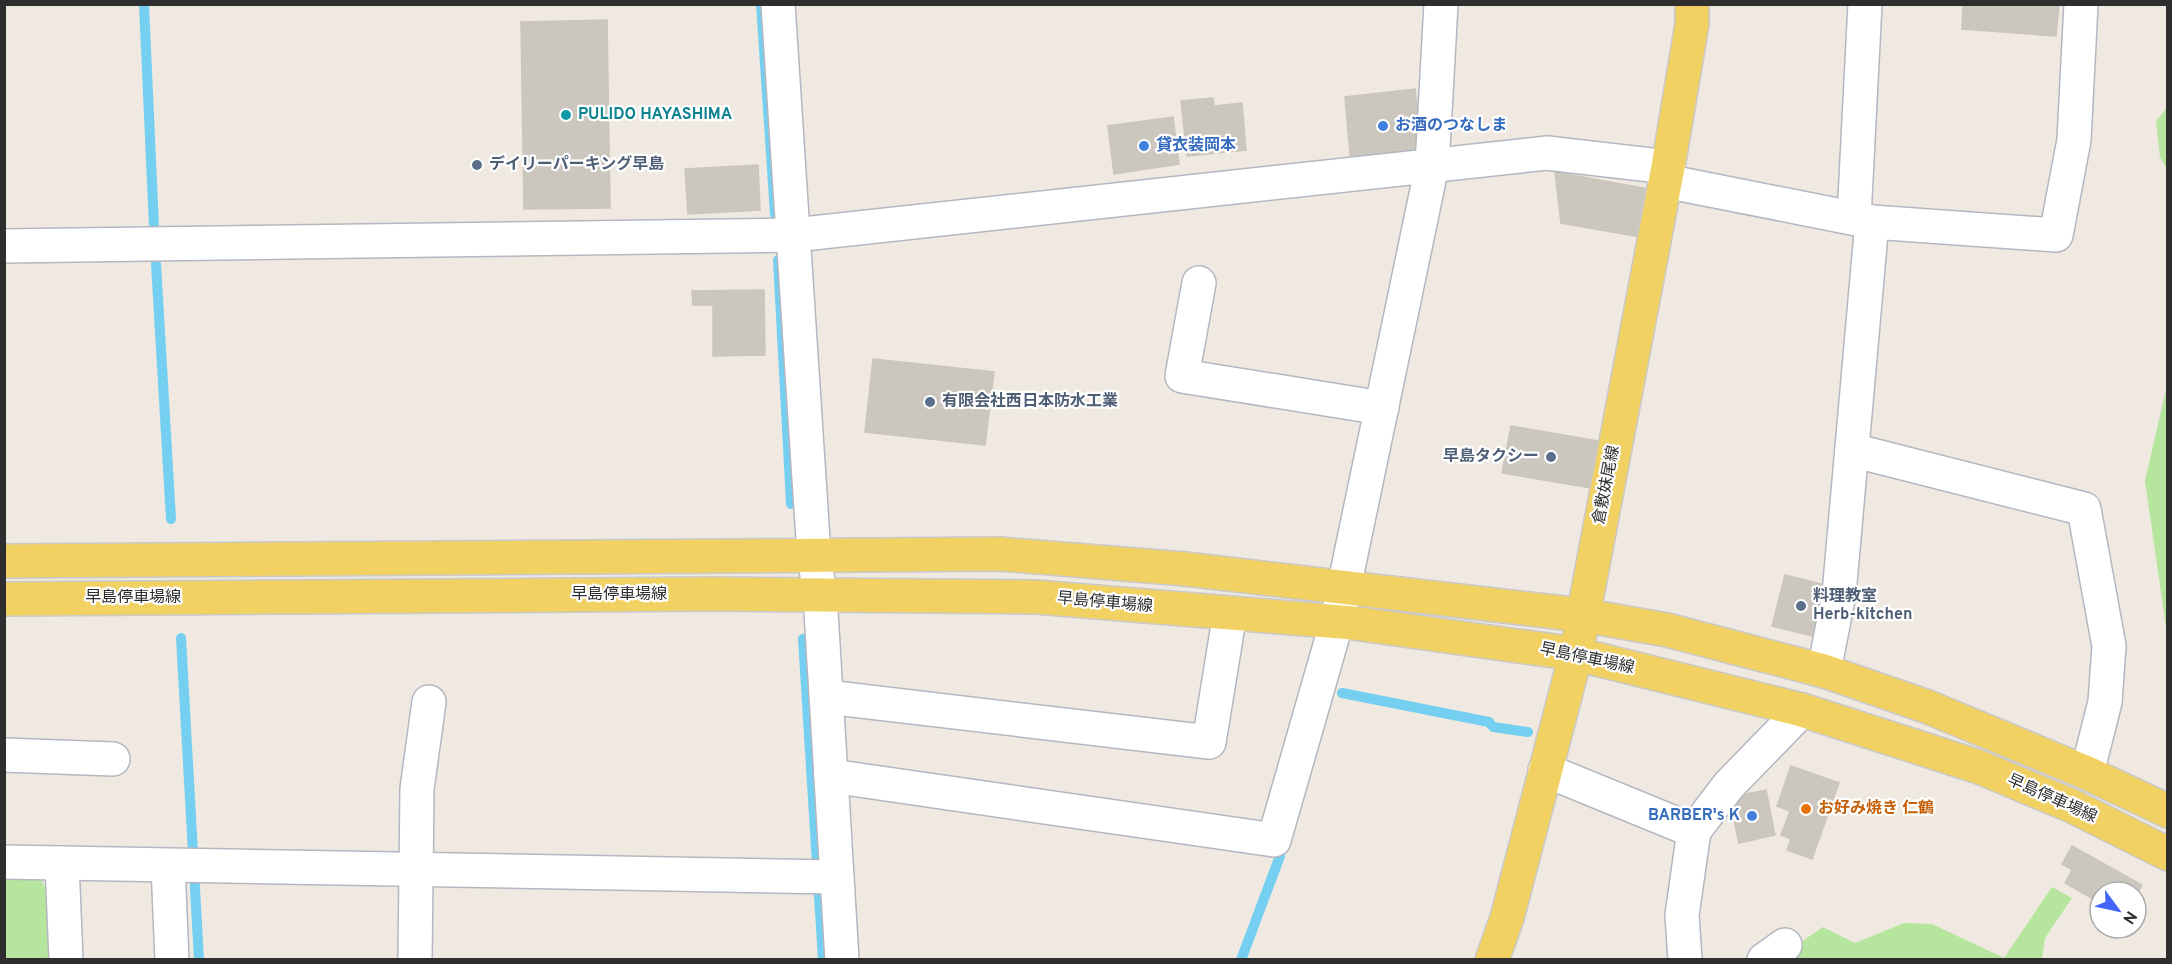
<svg xmlns="http://www.w3.org/2000/svg" width="2172" height="964" font-family="Overpass,'Noto Sans JP',sans-serif">
  <style>
    .green { fill: #b6e59e }
    .lines { fill: none; stroke-linecap: round; stroke-linejoin: round }
    .stream { stroke: #75cff0; stroke-width: 10 }
    .building { fill: #cbc7bf; stroke: #cbc5ba; stroke-width: 1.5 }
    .minor-casing { stroke: #b4b7c1; stroke-width: 36 }
    .major-casing { stroke: #c9c9c9; stroke-width: 36 }
    .minor { stroke: #fff; stroke-width: 33 }
    .major { stroke: #f2d163; stroke-width: 33 }
    .culture-dot { fill: #0f9aa8; stroke: #fff; stroke-width: 2 }
    .shop-dot { fill: #3f7fe0; stroke: #fff; stroke-width: 2 }
    .service-dot { fill: #5c6f8a; stroke: #fff; stroke-width: 2 }
    .food-dot { fill: #e8710a; stroke: #fff; stroke-width: 2 }
    .labels { text-anchor: middle; dominant-baseline: central; stroke-width: 4.5; stroke-linejoin: round; paint-order: stroke }
    .culture-label { font-size: 16px; font-weight: bold; fill: #0d838f; stroke: #fff; text-anchor: start }
    .shop-label { font-size: 16px; font-weight: bold; fill: #366cbe; stroke: #fff; text-anchor: start }
    .service-label { font-size: 16px; font-weight: bold; fill: #4e5e75; stroke: #fff; text-anchor: start }
    .street-label { font-size: 16px; fill: #2e2e2e; stroke: #fff }
    .food-label { font-size: 16px; font-weight: bold; fill: #c56008; stroke: #fff; text-anchor: start }
  </style>
  <rect width="100%" height="100%" fill="#efe9e1"/>
  <g class="green">
    <polygon points="2167,108 2167,169 2160,157 2156,121"/>
    <polygon points="2167,385 2168,385 2167,634 2145,481"/>
    <polygon points="38,872 47,892 50,959 5,959 4,873"/>
    <polygon points="2052,887 2072,898 2045,938 2042,959 1775,960 1823,927 1855,943 1904,923 1932,924 2004,958"/>
  </g>
  <g class="lines">
    <g class="stream">
      <polyline points="144,4 154,227"/>
      <polyline points="761,4 775,214"/>
      <polyline points="778,260 791,504"/>
      <polyline points="156,264 171,519"/>
      <polyline points="181,638 199,960"/>
      <polyline points="803,639 823,960"/>
      <polyline points="1342,693 1489,722 1493,727 1528,732"/>
      <polyline points="1241,960 1280,856"/>
    </g>
  </g>
  <g class="building">
    <polygon points="1963,4 2059,4 2056,36 1962,29"/>
    <polygon points="607,20 610,208 524,209 521,22"/>
    <polygon points="1415,89 1422,156 1351,164 1345,97"/>
    <polygon points="1213,98 1214,106 1242,103 1246,150 1187,156 1181,101"/>
    <polygon points="1173,117 1179,164 1114,174 1108,126"/>
    <polygon points="758,165 760,210 688,214 685,169"/>
    <polygon points="1555,172 1649,189 1640,237 1561,223"/>
    <polygon points="764,290 765,355 713,356 713,305 693,305 692,291"/>
    <polygon points="873,359 994,372 985,445 865,432"/>
    <polygon points="1511,426 1599,441 1591,488 1502,473"/>
    <polygon points="1785,575 1830,586 1817,637 1772,626"/>
    <polygon points="1791,766 1839,783 1812,859 1787,850 1791,839 1781,835 1790,811 1777,806"/>
    <polygon points="1766,790 1775,835 1739,843 1729,797"/>
    <polygon points="2072,846 2142,885 2136,896 2136,892 2100,892 2100,903 2065,883 2072,870 2062,864"/>
  </g>
  <g class="lines">
    <g class="minor-casing">
      <g id="minor">
        <polyline points="778,4 814,555 820,595 842,960"/>
        <polyline points="1665,181 1872,222 1839,594 1824,671"/>
        <polyline points="1854,218 1865,4"/>
        <polyline points="1872,222 2056,235 2074,140 2081,4"/>
        <polyline points="4,246 794,235 1547,153 1668,167"/>
        <polyline points="1199,283 1182,376 1382,408"/>
        <polyline points="1852,450 2084,509 2109,646 2105,702 2087,773"/>
        <polyline points="827,697 1209,742 1230,613"/>
        <polyline points="4,755 113,759"/>
        <polyline points="1545,770 1694,831"/>
        <polyline points="831,776 1274,840 1337,621 1432,166 1441,4"/>
        <polyline points="4,862 837,877"/>
        <polyline points="62,863 66,960"/>
        <polyline points="168,866 172,960"/>
        <polyline points="415,960 417,789 429,702"/>
        <polyline points="1685,960 1682,915 1694,831 1729,785 1802,710"/>
        <polyline points="1764,960 1785,945"/>
      </g>
    </g>
    <g class="major-casing">
      <g id="major">
        <polyline points="4,561 1000,554 1185,569 1582,615 1667,630 1824,671 1928,707 2087,773 2168,811"/>
        <polyline points="4,599 714,594 1036,597 1353,623 1576,654 1802,710 1979,767 2072,806 2168,854"/>
        <polyline points="1492,960 1507,918 1576,654 1668,167 1692,24 1692,4"/>
      </g>
    </g>
    <use href="#minor" class="minor"/>
    <use href="#major" class="major"/>
  </g>
  <circle class="culture-dot" cx="566" cy="115" r="6"/>
  <g class="shop-dot">
    <circle cx="1383" cy="126" r="6"/>
    <circle cx="1144" cy="146" r="6"/>
    <circle cx="1752" cy="816" r="6"/>
  </g>
  <g class="service-dot">
    <circle cx="477" cy="165" r="6"/>
    <circle cx="930" cy="402" r="6"/>
    <circle cx="1551" cy="457" r="6"/>
    <circle cx="1801" cy="606" r="6"/>
  </g>
  <circle class="food-dot" cx="1806" cy="809" r="6"/>
  <g class="labels">
    <g class="culture-label">
      <text x="578" y="115">PULIDO HAYASHIMA</text>
    </g>
    <g class="shop-label">
      <text x="1395" y="126">お酒のつなしま</text>
      <text x="1156" y="146">貸衣装岡本</text>
      <text x="1740" y="816" text-anchor="end">BARBER's K</text>
    </g>
    <g class="service-label">
      <text x="489" y="165">デイリーパーキング早島</text>
      <text x="942" y="402">有限会社西日本防水工業</text>
      <text x="1539" y="457" text-anchor="end">早島タクシー</text>
      <text x="1813" y="597">料理教室<tspan x="1813" dy="18">Herb-kitchen</tspan></text>
    </g>
    <g class="street-label">
      <text transform="translate(1607 485) rotate(-79)">倉敷妹尾線</text>
      <text x="619" y="595">早島停車場線</text>
      <text x="133" y="598">早島停車場線</text>
      <text transform="translate(1105 603) rotate(5)">早島停車場線</text>
      <text transform="translate(1587 659) rotate(12)">早島停車場線</text>
      <text transform="translate(2052 799) rotate(24)">早島停車場線</text>
    </g>
    <g class="food-label">
      <text x="1818" y="809">お好み焼き 仁鶴</text>
    </g>
  </g>
  <rect width="2172" height="964" fill="none" stroke="#2e2e2e" stroke-width="12"/>
  <g transform="translate(2118 910) rotate(123)"><circle r="28" fill="#ffffff" stroke="#ababab" stroke-width="1.5"/>
  <path d="M0-4.5L10 22L0 15L-10 22Z" fill="#4264fb"/>
  <text y="-9" font-size="16" font-weight="bold" text-anchor="middle" fill="#2e2e2e">N</text>
  </g>
</svg>
